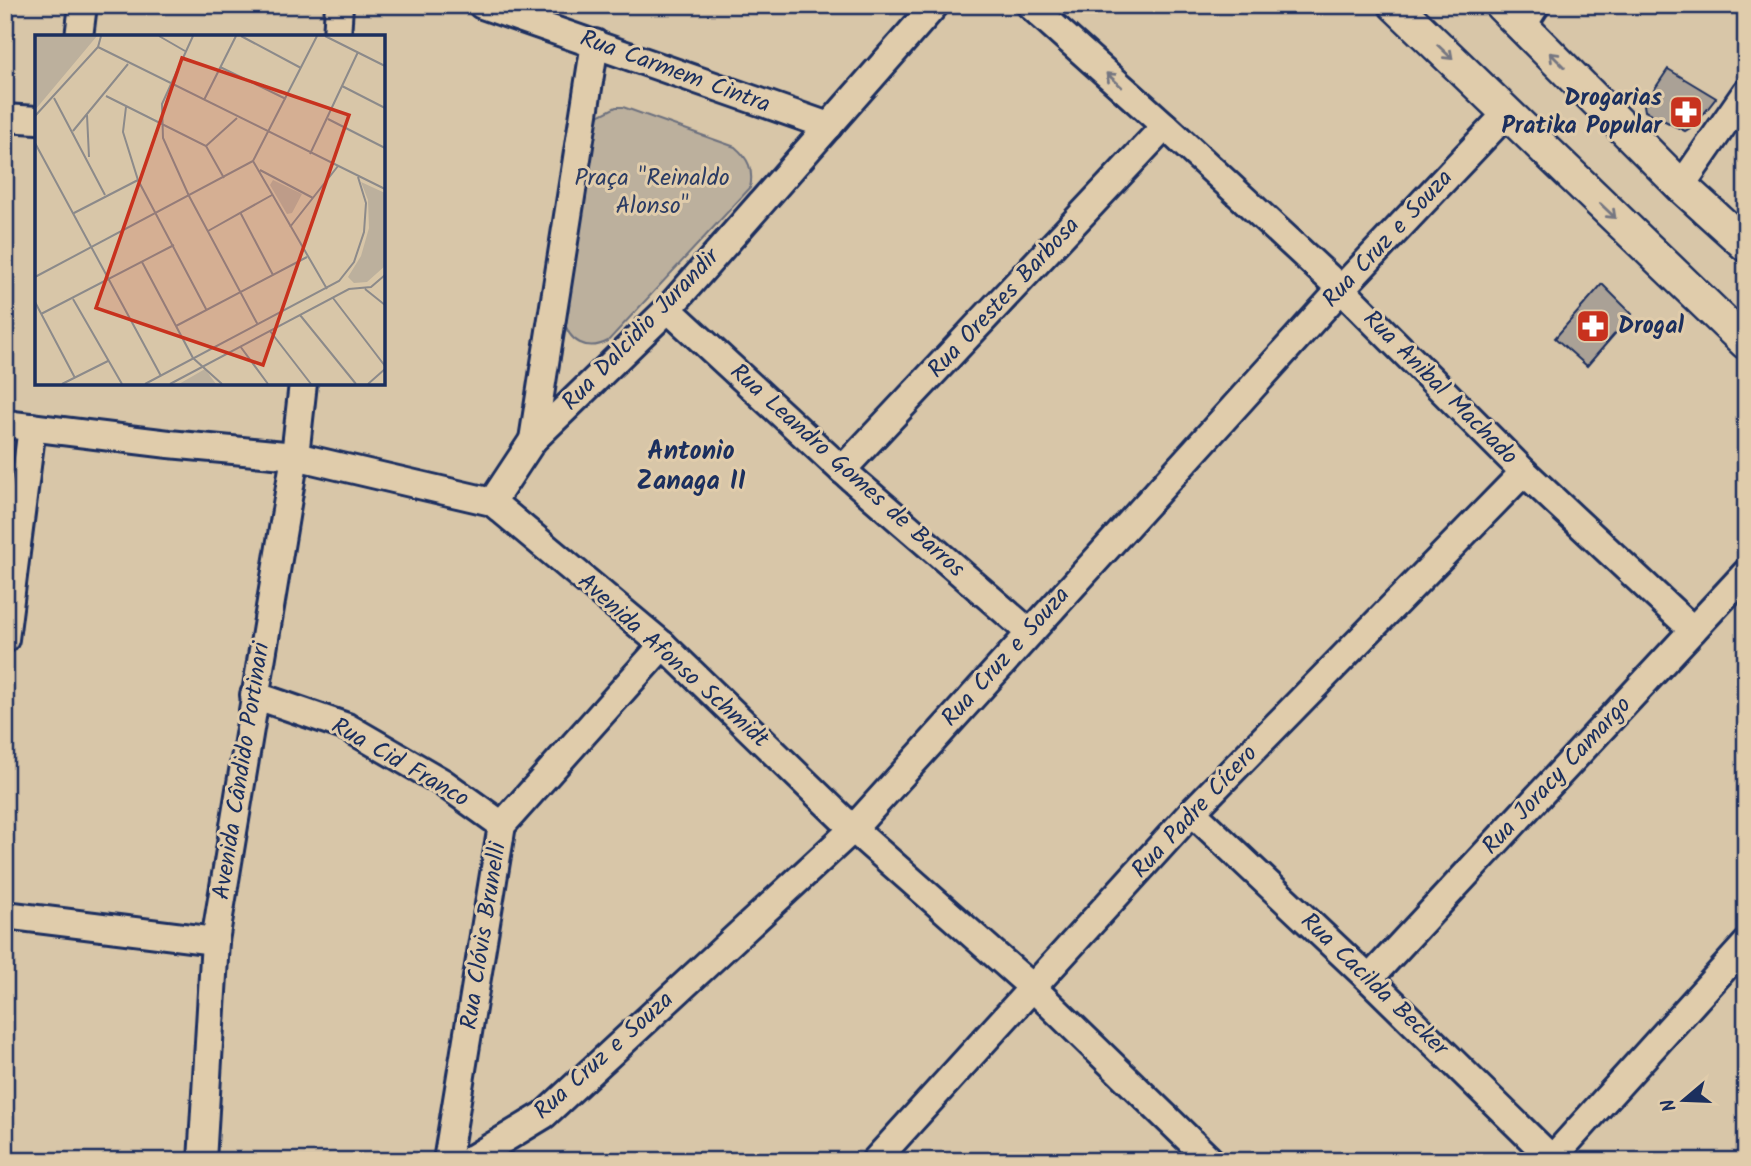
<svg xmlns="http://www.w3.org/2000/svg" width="1751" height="1166" font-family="Kalam,sans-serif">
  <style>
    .green { fill: #bcb09d; stroke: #6c707e; stroke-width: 2 }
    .building { fill: #aaa196; stroke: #1b2f5e; stroke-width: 2 }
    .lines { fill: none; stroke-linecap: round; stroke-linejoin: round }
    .minor-casing { stroke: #1b2f5e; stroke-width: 32 }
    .tertiary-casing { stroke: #1b2f5e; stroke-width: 37 }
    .minor { stroke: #e0ccab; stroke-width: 26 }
    .tertiary { stroke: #e0ccab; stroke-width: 32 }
    .oneway { stroke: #747681 }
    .labels { text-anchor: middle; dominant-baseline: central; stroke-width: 6; stroke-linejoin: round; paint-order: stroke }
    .street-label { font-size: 24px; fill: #1b2f5e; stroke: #e0ccab }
    .poi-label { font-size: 24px; font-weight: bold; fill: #1b2f5e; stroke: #e0ccab; text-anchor: end }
    .park-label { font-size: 24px; fill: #2b3c64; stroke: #e0ccab }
    .neighbourhood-label { font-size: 26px; font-weight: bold; fill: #1b2f5e; stroke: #e0ccab }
    .inset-road { fill: none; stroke: #8c8a8a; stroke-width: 2 }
    .view { fill: #c8321e; fill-opacity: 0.15; stroke: #c8321e; stroke-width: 3.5 }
    .inset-edge { fill: none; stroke: #1b2f5e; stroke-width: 3.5 }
  </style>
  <rect width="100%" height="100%" fill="#d8c6a8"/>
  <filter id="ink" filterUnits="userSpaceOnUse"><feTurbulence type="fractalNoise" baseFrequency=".0143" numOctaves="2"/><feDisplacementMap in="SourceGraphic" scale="14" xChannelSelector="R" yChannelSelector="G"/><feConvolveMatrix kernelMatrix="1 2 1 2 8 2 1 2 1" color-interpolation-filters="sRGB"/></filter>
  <g filter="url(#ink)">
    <path class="green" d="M616,107H623L735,147C748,158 754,170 750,188L608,341C587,352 568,342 564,319L591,123L598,116Z"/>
    <g class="building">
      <polygon points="1668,69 1716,98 1695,125 1685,131 1645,111 1644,105"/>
      <polygon points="1602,284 1632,314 1587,366 1555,338"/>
    </g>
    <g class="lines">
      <g class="minor-casing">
        <g id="minor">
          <polyline points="482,5 829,126"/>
          <polyline points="1030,5 1165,126 1341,289 1524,472 1693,630"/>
          <polyline points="1523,25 1536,5"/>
          <polyline points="79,37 83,5"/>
          <polyline points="337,37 339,5"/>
          <polyline points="5,118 37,120"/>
          <polyline points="1681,186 1746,92"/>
          <polyline points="668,309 842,470 1029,632"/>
          <polyline points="5,424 169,444 295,456 492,502 663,645 853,829 1033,988 1211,1161"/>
          <polyline points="533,440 595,43"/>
          <polyline points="842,470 1165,126"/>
          <polyline points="492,502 533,440 668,309 935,5"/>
          <polyline points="5,639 32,427"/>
          <polyline points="254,695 347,727 442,782 502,825"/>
          <polyline points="1192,812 1369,979 1554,1161"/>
          <polyline points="5,915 215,941"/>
          <polyline points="1369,979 1746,573"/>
          <polyline points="202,1161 215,941 295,456 303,383"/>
          <polyline points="447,1161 502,825 663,645"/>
          <polyline points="468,1161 544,1115 853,829 1341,289 1507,113"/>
          <polyline points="875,1161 1192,812 1524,472"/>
          <polyline points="1550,1161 1746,944"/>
        </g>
      </g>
      <g class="tertiary-casing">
        <g id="tertiary">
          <polyline points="1395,5 1746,343"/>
          <polyline points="1501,5 1681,186 1746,245"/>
        </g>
      </g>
      <use href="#minor" class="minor"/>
      <use href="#tertiary" class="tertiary"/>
    </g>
    <defs><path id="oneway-shaft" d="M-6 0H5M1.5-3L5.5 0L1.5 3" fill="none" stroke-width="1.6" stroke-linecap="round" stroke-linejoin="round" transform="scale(1.75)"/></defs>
    <g class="oneway">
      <use href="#oneway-shaft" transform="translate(1445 52) rotate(43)"/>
      <use href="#oneway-shaft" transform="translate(1557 60) rotate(-135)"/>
      <use href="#oneway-shaft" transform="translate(1114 80) rotate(-138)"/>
      <use href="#oneway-shaft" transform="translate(1608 211) rotate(44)"/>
    </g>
  </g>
  <defs>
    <g id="pharmacy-square" transform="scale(1.75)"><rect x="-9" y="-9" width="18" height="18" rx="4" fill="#c8321e" stroke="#e0ccab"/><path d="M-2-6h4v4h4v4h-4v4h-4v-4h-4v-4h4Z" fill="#fff"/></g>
  </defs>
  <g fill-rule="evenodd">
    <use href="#pharmacy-square" x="1686" y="112"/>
    <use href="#pharmacy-square" x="1593" y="326"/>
  </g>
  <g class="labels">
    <g class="street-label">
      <text transform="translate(675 72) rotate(20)">Rua Carmem Cintra</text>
      <text transform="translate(1388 239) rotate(-47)">Rua Cruz e Souza</text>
      <text transform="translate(1004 298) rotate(-47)">Rua Orestes Barbosa</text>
      <text transform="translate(641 330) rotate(-46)">Rua Dalcidio Jurandir</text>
      <text transform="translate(1440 388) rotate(45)">Rua Anibal Machado</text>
      <text transform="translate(847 471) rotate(42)">Rua Leandro Gomes de Barros</text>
      <text transform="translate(1006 657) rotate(-48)">Rua Cruz e Souza</text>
      <text transform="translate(673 661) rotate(42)">Avenida Afonso Schmidt</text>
      <text transform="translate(400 763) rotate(30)">Rua Cid Franco</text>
      <text transform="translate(242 771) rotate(-81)">Avenida Cândido Portinari</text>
      <text transform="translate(1557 776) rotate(-47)">Rua Joracy Camargo</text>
      <text transform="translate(1195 812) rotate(-47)">Rua Padre Cícero</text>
      <text transform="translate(484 936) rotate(-81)">Rua Clóvis Brunelli</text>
      <text transform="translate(1374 985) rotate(44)">Rua Cacilda Becker</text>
      <text transform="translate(604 1056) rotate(-42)">Rua Cruz e Souza</text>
    </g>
    <g class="poi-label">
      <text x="1662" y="98">Drogarias<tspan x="1662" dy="28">Pratika Popular</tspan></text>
      <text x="1618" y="326" text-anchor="start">Drogal</text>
    </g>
    <g class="park-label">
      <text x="652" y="178">Praça "Reinaldo<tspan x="652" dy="28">Alonso"</tspan></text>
    </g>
    <g class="neighbourhood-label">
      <text x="691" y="452">Antonio<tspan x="691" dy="30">Zanaga II</tspan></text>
    </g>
  </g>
  <g transform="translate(35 35)">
    <rect width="350" height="350" fill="#d8c6a8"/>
    <path d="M0,1H62L0,75ZM238,145L267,159L257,178L252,179L235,150ZM326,147L350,158V231L332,247L319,248L313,242L326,221L334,193L333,165ZM170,334L181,349H144Z" fill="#bcb09d"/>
    <path class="inset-road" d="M124,1L150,16M158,1L127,69L128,103L154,161L223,290M206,1L266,33M290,1L350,31M63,12L350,154M185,32L251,64M307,51L350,73M71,61L171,111L189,143M19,63L70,160M169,65L201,1M91,72L88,97L103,145L171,274M52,80L54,122M0,81L63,12L66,1M293,84L350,113M38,96L93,29M0,108L126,341M171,111L202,83M275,119L323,17M218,126L292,254M225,135L278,163M205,177L238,240M39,178L103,145M255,192L303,131M173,196L237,160M107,227L158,323L187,349M0,242L218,126L282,1M330,254L350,270M298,263L350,331M38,264L87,349M0,267L40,343M6,279L139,210M265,280L321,349M141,291L272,222M235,296L276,349M205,311L233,349M27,349L73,326M110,349L304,246L319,227L329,197L331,168L323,142M135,349L314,254L336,252L350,240M333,349L350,334"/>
    <path class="view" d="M147,23L314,80L228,330L61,273Z"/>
    <rect width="350" height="350" class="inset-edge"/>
  </g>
  <rect width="1751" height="1166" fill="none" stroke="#e0ccab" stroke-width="28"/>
  <rect x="14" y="14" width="1723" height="1138" fill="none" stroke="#1b2f5e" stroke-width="2.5" filter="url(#ink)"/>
  <g transform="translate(1684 1100) rotate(251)" stroke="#e0ccab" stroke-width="5" paint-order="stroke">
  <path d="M0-5L12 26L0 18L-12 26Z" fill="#1b2f5e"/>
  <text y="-10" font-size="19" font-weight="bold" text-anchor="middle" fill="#1b2f5e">N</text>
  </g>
</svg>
